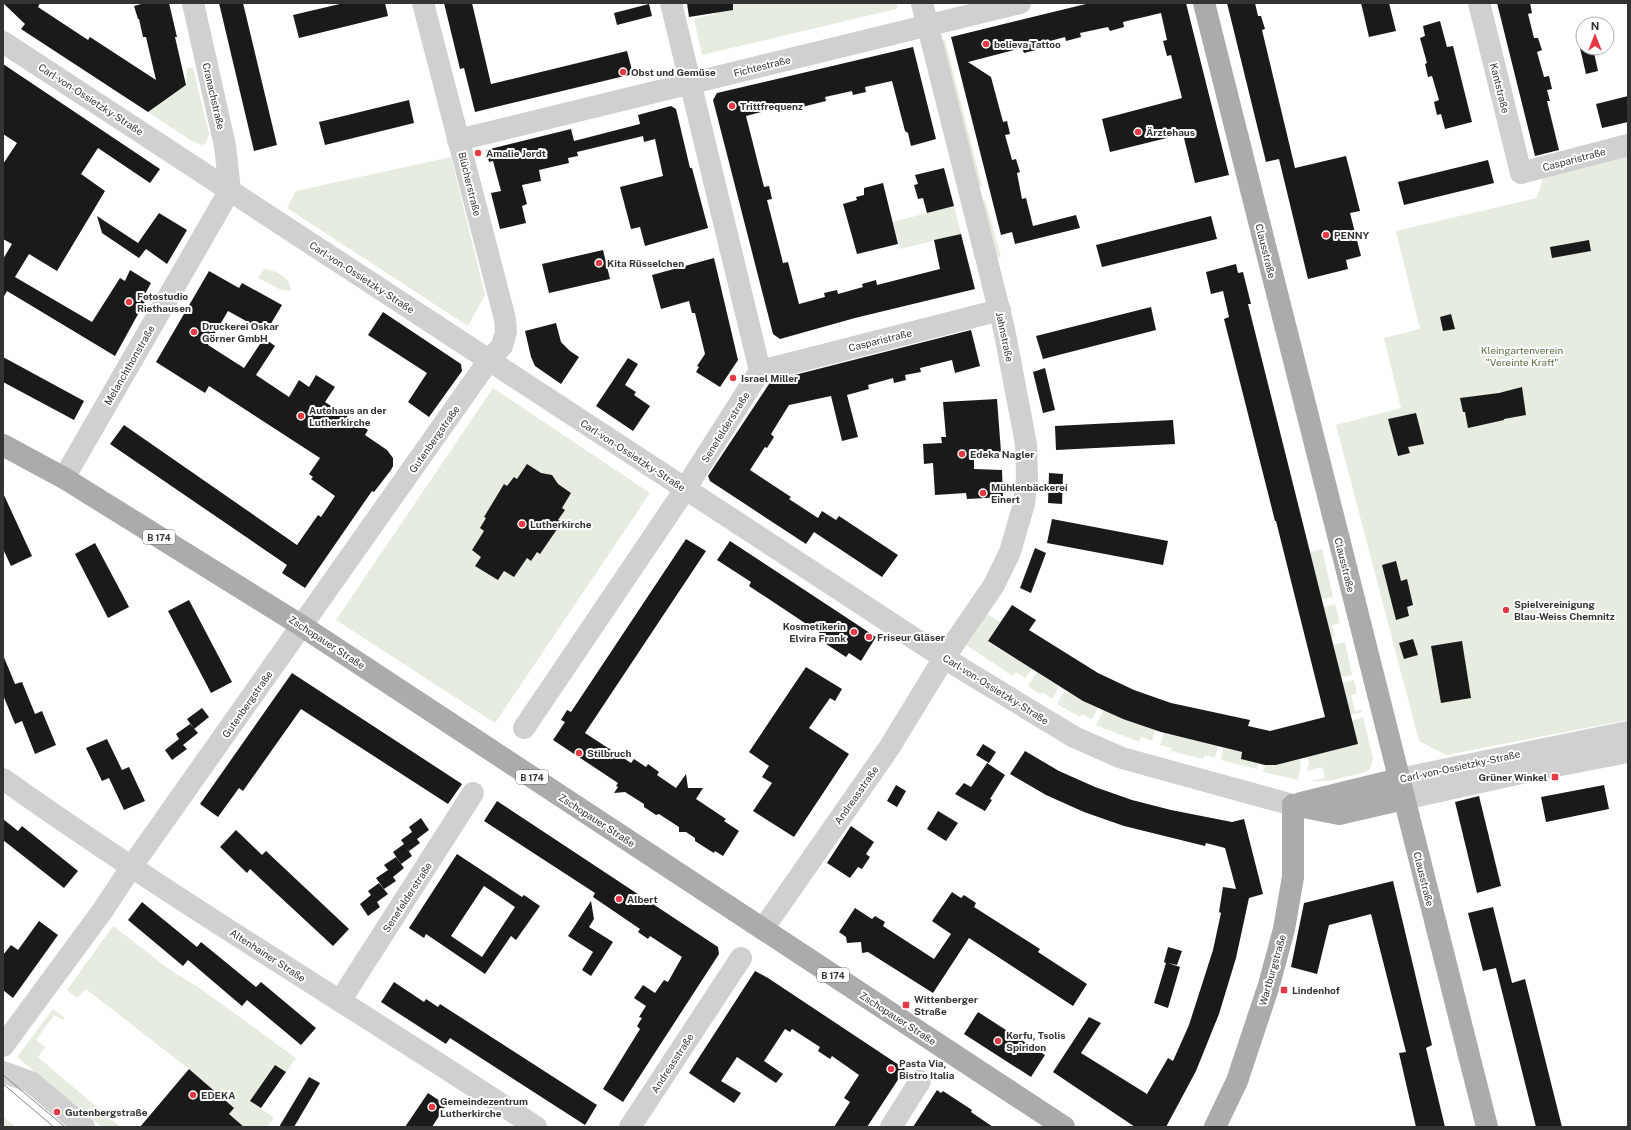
<svg xmlns="http://www.w3.org/2000/svg" width="1631" height="1130" font-family="'Public Sans',sans-serif">
  <style>
    .green { fill: #e6ecdf }
    .building { fill: #1a1a1a; fill-rule: evenodd }
    .lines { fill: none; stroke-linecap: round; stroke-linejoin: round }
    .minor { stroke: #d0d0d0; stroke-width: 22 }
    .major { stroke: #ababab; stroke-width: 22 }
    .tram { stroke: #888; stroke-width: 1 }
    .poi-dot { fill: #e63946; stroke: #fff; stroke-width: 1.5 }
    .labels { text-anchor: middle; dominant-baseline: central; stroke-width: 4; stroke-linejoin: round; paint-order: stroke }
    .shield { fill: #fff; stroke: #707070; stroke-width: 1 }
    .shield-label { font-size: 9px; font-weight: bold; fill: #333 }
    .poi-label { font-size: 10px; font-weight: bold; fill: #333; stroke: #fff; text-anchor: start }
    .street-label { font-size: 10px; fill: #333; stroke: #fff }
    .park-label { font-size: 10px; fill: #56703f; stroke: #fff }
  </style>
  <rect width="100%" height="100%" fill="#fff"/>
  <g class="green">
    <polygon points="713,3 899,3 896,9 702,55 694,19 715,14"/>
    <polygon points="945,40 982,186 975,188 937,42"/>
    <polygon points="187,68 193,68 209,133 206,143 202,145 192,141 148,112 186,85"/>
    <polygon points="1628,153 1628,720 1446,755 1419,741 1336,425 1401,408 1384,338 1420,329 1396,231 1537,198 1544,175"/>
    <polygon points="451,157 485,295 468,326 287,208 296,191"/>
    <polygon points="985,200 1001,257 992,259 977,202"/>
    <polygon points="954,206 961,234 900,249 893,222"/>
    <path d="M264,269C273,269 294,279 290,291L281,290L258,278Z"/>
    <polygon points="493,388 650,493 495,723 336,620"/>
    <polygon points="1322,549 1333,597 1322,599 1310,552"/>
    <polygon points="1335,604 1340,623 1332,625 1335,637 1331,638 1324,607"/>
    <polygon points="987,614 1001,622 988,642 1032,669 1025,678 1016,672 1013,676 966,645"/>
    <polygon points="1345,642 1352,675 1341,677 1333,645"/>
    <polygon points="1037,672 1059,687 1052,699 1043,692 1040,694 1028,686"/>
    <polygon points="1354,680 1357,693 1351,695 1355,711 1362,710 1362,712 1350,715 1342,683"/>
    <polygon points="1064,691 1068,694 1069,692 1083,701 1098,708 1092,719 1082,714 1080,717 1057,704"/>
    <polygon points="1104,710 1155,730 1152,741 1141,737 1139,742 1096,725"/>
    <polygon points="1363,717 1373,758 1370,769 1366,772 1328,781 1309,781 1325,778 1322,767 1308,771 1307,769 1309,763 1307,757 1358,744 1352,721"/>
    <polygon points="1164,733 1218,746 1215,758 1205,755 1203,759 1171,751 1172,748 1160,745"/>
    <polygon points="1223,748 1242,752 1241,759 1258,763 1257,769 1221,760"/>
    <polygon points="1300,759 1301,763 1298,780 1263,772 1265,765 1276,765"/>
    <polygon points="113,926 173,972 198,987 296,1058 286,1072 275,1065 251,1101 274,1118 267,1127 244,1127 229,1114 234,1108 189,1069 86,989 77,998 67,990"/>
    <polygon points="53,1009 64,1017 64,1020 54,1015 36,1040 45,1047 38,1057 120,1127 102,1127 17,1057"/>
    <polygon points="3,1117 16,1127 3,1127"/>
  </g>
  <g class="building">
    <polygon points="3,3 40,3 38,7 88,40 90,37 156,80 146,37 143,37 139,19 138,19 134,6 145,3 169,3 177,37 175,37 186,85 148,112 21,29 25,24"/>
    <polygon points="219,3 243,3 277,145 254,151"/>
    <polygon points="344,3 385,3 388,16 299,38 293,15"/>
    <polygon points="444,3 472,3 491,84 627,51 633,74 475,112 464,68 460,69"/>
    <polygon points="687,3 733,3 733,10 689,17"/>
    <polygon points="1090,3 1186,3 1229,175 1195,183 1183,134 1110,152 1102,119 1182,98 1171,55 1167,56 1163,41 1167,40 1161,13 1123,22 1124,27 1110,31 1108,27 1080,33 1081,37 1066,41 1065,37 1035,45 1036,50 1024,53 1022,48 968,62 991,77 1003,122 1007,121 1010,134 1005,135 1012,160 1016,159 1020,172 1017,173 1022,199 1026,198 1033,226 1076,215 1080,228 1015,244 1012,232 1001,235 951,37"/>
    <polygon points="1227,3 1255,3 1258,16 1261,16 1265,29 1262,30 1295,168 1346,156 1360,211 1350,213 1361,256 1346,260 1348,269 1308,279 1279,159 1266,162"/>
    <polygon points="1361,3 1389,3 1396,31 1369,37"/>
    <polygon points="1497,3 1530,3 1532,13 1528,14 1534,38 1538,38 1542,50 1537,52 1544,77 1549,76 1552,89 1547,90 1550,101 1547,101 1559,150 1535,156"/>
    <polygon points="649,4 652,16 617,25 614,13"/>
    <polygon points="1440,21 1447,47 1453,46 1472,122 1445,129 1441,114 1437,115 1434,102 1439,100 1432,76 1428,77 1425,64 1427,63 1420,38 1425,36 1423,26"/>
    <polygon points="913,47 936,139 911,146 908,133 905,131 892,81 865,87 866,92 853,95 852,91 825,97 826,101 778,113 777,108 746,116 764,187 769,186 772,199 767,200 779,247 783,263 788,262 799,304 825,297 824,293 837,290 838,294 863,287 862,284 876,280 877,285 940,269 934,240 961,234 975,289 855,318 780,339 773,334 713,100 717,93"/>
    <polygon points="1580,48 1593,48 1598,71 1586,74"/>
    <polygon points="3,64 160,169 150,183 98,148 81,174 105,191 57,271 29,254 15,277 92,322 120,278 125,281 130,270 151,283 145,294 148,296 115,356 7,291 3,298 3,259 12,244 3,239 3,164 17,143 3,134"/>
    <polygon points="1628,96 1628,122 1602,128 1596,104"/>
    <polygon points="409,100 414,123 325,145 319,122"/>
    <polygon points="671,106 676,109 690,168 692,168 708,228 645,246 640,227 631,229 620,187 663,176 655,139 644,142 643,136 577,152 578,156 568,158 569,163 539,170 541,181 522,185 527,204 522,206 526,223 500,229 491,193 501,191 493,161 489,162 486,150 571,129 574,141 640,124 638,115"/>
    <polygon points="1488,160 1494,183 1404,205 1398,182"/>
    <polygon points="944,168 954,206 927,213 923,198 918,199 914,185 918,184 915,175"/>
    <polygon points="883,183 898,244 857,254 843,204 857,200 856,197 864,195 864,188"/>
    <polygon points="159,213 187,230 167,264 146,249 139,258 102,233 97,216 138,243"/>
    <polygon points="1211,216 1217,239 1102,267 1096,245"/>
    <polygon points="1589,240 1591,251 1552,258 1550,247"/>
    <polygon points="603,250 610,279 549,293 542,264"/>
    <polygon points="714,258 738,360 720,387 696,372 699,367 697,366 705,354 695,313 692,313 689,301 661,309 652,275"/>
    <polygon points="1236,264 1238,273 1243,272 1251,304 1248,304 1358,744 1276,765 1265,765 1241,759 1242,752 1161,732 1123,719 1083,701 988,641 1012,605 1036,620 1029,630 1098,673 1134,690 1171,703 1250,720 1248,726 1270,731 1325,717 1276,521 1275,521 1224,319 1229,317 1223,291 1211,294 1206,272"/>
    <polygon points="209,271 239,288 242,283 282,305 266,332 228,311 208,345 244,368 264,338 275,346 256,375 289,397 299,380 309,387 316,375 335,387 325,402 368,430 365,435 387,450 393,458 393,466 391,470 374,492 372,491 305,588 282,573 287,565 110,444 124,425 297,545 318,515 321,517 335,496 311,479 313,477 309,474 320,458 209,386 205,393 156,362"/>
    <polygon points="1151,307 1156,330 1043,359 1036,336"/>
    <polygon points="383,312 461,364 462,371 429,417 408,402 427,373 368,335"/>
    <polygon points="1451,314 1455,329 1443,331 1440,317"/>
    <polygon points="556,323 561,342 570,351 579,357 561,384 535,366 531,357 525,331"/>
    <polygon points="971,330 980,366 955,373 952,360 920,368 921,372 905,375 906,380 894,383 893,378 868,385 869,389 847,395 858,437 842,441 831,396 789,405 771,434 774,437 767,448 765,447 750,470 791,497 789,499 818,518 822,511 836,520 839,516 898,555 882,577 814,532 806,544 710,481 708,476 771,381"/>
    <polygon points="3,357 84,401 74,420 3,382"/>
    <polygon points="628,358 638,364 625,385 636,392 634,395 650,406 633,431 596,406"/>
    <polygon points="1045,368 1055,410 1043,413 1033,372"/>
    <polygon points="1522,387 1526,415 1504,419 1504,420 1468,428 1465,412 1463,412 1460,398 1499,393"/>
    <polygon points="997,399 1001,452 974,454 974,469 1002,470 1003,497 967,499 966,493 935,495 933,463 924,464 923,444 942,443 941,437 946,437 943,402"/>
    <polygon points="1416,413 1424,444 1408,447 1410,453 1398,456 1388,419"/>
    <polygon points="1173,420 1175,444 1056,450 1055,426"/>
    <polygon points="527,464 541,473 552,475 558,484 571,493 562,508 565,510 558,520 562,522 540,554 537,552 531,561 527,558 514,577 504,571 498,580 475,566 481,557 472,550 484,531 480,528 486,518 484,517 504,484 507,486 514,477 517,479"/>
    <polygon points="1049,473 1063,474 1062,504 1048,503"/>
    <polygon points="3,493 32,556 11,566 3,549"/>
    <polygon points="1052,519 1168,541 1163,565 1047,543"/>
    <polygon points="686,539 706,551 585,733 631,763 634,759 646,767 648,764 659,772 657,775 676,788 686,774 688,788 703,788 696,799 726,819 724,821 739,831 723,856 715,851 714,853 709,850 695,841 695,838 686,832 679,832 679,827 659,814 656,815 644,807 644,804 625,792 614,793 618,787 616,786 618,783 553,740 565,722 561,720 567,710 571,712"/>
    <polygon points="730,541 876,637 861,661 849,653 846,657 823,642 826,637 749,586 751,582 717,560"/>
    <polygon points="95,543 129,607 108,618 75,554"/>
    <polygon points="1035,548 1046,553 1031,593 1020,588"/>
    <polygon points="1396,561 1401,581 1407,579 1413,605 1407,607 1409,616 1396,620 1382,565"/>
    <polygon points="189,600 232,682 211,693 168,611"/>
    <polygon points="1413,639 1418,655 1404,659 1399,643"/>
    <polygon points="1462,641 1471,698 1441,703 1431,646"/>
    <polygon points="3,655 15,684 22,682 35,714 42,711 56,745 35,754 22,721 15,724 3,695"/>
    <polygon points="806,667 842,689 835,701 830,698 809,728 849,754 794,837 753,811 772,783 762,777 769,766 749,752"/>
    <polygon points="292,673 462,784 448,804 301,709 243,791 239,788 218,817 200,804"/>
    <polygon points="202,708 209,717 194,729 187,719"/>
    <polygon points="190,724 198,733 183,745 187,749 172,760 165,750 179,739 176,734"/>
    <polygon points="107,739 122,770 129,767 145,801 124,810 109,778 102,781 86,748"/>
    <polygon points="983,744 996,752 989,763 976,755"/>
    <polygon points="1025,751 1059,771 1095,787 1132,800 1171,810 1232,822 1244,819 1263,894 1249,898 1236,958 1219,1014 1196,1071 1166,1127 1135,1127 1053,1072 1089,1017 1101,1023 1081,1053 1147,1094 1168,1058 1173,1061 1189,1025 1213,950 1221,913 1219,912 1223,887 1236,889 1225,848 1206,843 1205,846 1124,826 1084,812 1046,795 1010,774"/>
    <polygon points="987,763 1005,775 990,799 992,800 985,811 955,794 964,783 971,787"/>
    <polygon points="896,785 906,791 897,807 887,801"/>
    <polygon points="1604,785 1609,809 1546,822 1541,797"/>
    <polygon points="1479,796 1501,886 1477,893 1455,802"/>
    <polygon points="497,801 718,947 719,954 623,1102 603,1089 640,1029 637,1026 642,1018 639,1017 646,1006 634,998 643,985 655,993 664,980 668,982 682,957 650,936 648,939 638,932 640,929 593,897 595,893 484,821"/>
    <polygon points="938,811 958,823 946,841 927,829"/>
    <polygon points="421,818 429,830 417,839 420,843 409,851 405,845 412,856 401,864 393,852 404,844 401,840 412,832 409,827"/>
    <polygon points="3,819 18,831 22,826 78,871 64,888 3,840"/>
    <polygon points="851,826 874,842 866,854 870,857 862,869 858,867 850,878 827,863"/>
    <polygon points="236,830 262,855 266,851 349,929 333,946 250,869 247,873 220,847"/>
    <path d="M457,854L522,897L524,895L540,906L516,940L511,936L485,974L426,934L424,938L409,928ZM484,886L515,907L482,957L451,936Z"/>
    <polygon points="396,857 404,868 393,877 396,881 384,889 376,878 388,870 384,865"/>
    <polygon points="1393,881 1432,1045 1426,1048 1445,1127 1416,1127 1399,1053 1406,1052 1371,914 1329,925 1317,974 1291,967 1304,903"/>
    <polygon points="379,883 388,894 377,902 380,907 368,916 360,904 371,895 368,891"/>
    <polygon points="952,892 961,898 964,895 976,903 974,907 1040,949 1038,952 1087,984 1073,1006 969,938 933,993 868,952 862,953 861,942 847,943 846,937 839,932 855,908 872,919 875,916 885,922 883,926 934,959 951,934 932,921"/>
    <polygon points="591,901 594,919 589,927 613,942 591,976 582,970 593,952 568,936"/>
    <polygon points="142,902 197,947 201,942 256,987 261,982 316,1028 301,1045 247,1000 242,1006 188,960 183,966 128,920"/>
    <polygon points="1493,907 1512,983 1525,979 1562,1127 1536,1127 1496,968 1483,971 1468,913"/>
    <polygon points="39,921 58,935 13,998 3,990 3,955 11,945 18,950"/>
    <polygon points="1168,947 1182,951 1177,965 1168,963 1180,967 1168,1008 1154,1003 1166,963 1164,962"/>
    <polygon points="755,971 768,978 905,1069 867,1127 834,1127 850,1102 844,1098 859,1075 832,1056 830,1059 818,1051 820,1047 792,1029 790,1032 785,1029 764,1061 783,1074 776,1083 737,1057 721,1081 741,1093 734,1103 689,1073"/>
    <polygon points="394,982 424,1002 426,999 438,1007 440,1004 597,1105 585,1125 450,1038 446,1044 381,1002"/>
    <polygon points="978,1012 1045,1055 1031,1077 964,1034"/>
    <polygon points="275,1065 286,1072 261,1108 250,1101"/>
    <polygon points="189,1069 234,1108 229,1114 244,1127 140,1127"/>
    <polygon points="309,1077 320,1083 294,1127 279,1127"/>
    <polygon points="937,1090 941,1093 943,1091 972,1110 971,1112 993,1127 913,1127"/>
    <polygon points="428,1093 446,1105 432,1127 405,1127"/>
  </g>
  <g class="lines">
    <g class="minor">
      <polyline points="193,3 225,146 230,190"/>
      <polyline points="1479,3 1521,173 1628,145"/>
      <polyline points="3,42 944,658 1074,737 1122,758 1293,805"/>
      <polyline points="458,140 1020,3"/>
      <polyline points="760,371 1000,310"/>
      <polyline points="64,478 230,190"/>
      <polyline points="524,728 680,497 760,371 671,3"/>
      <path d="M3,779C176,902 359,1010 536,1127"/>
      <polyline points="1399,779 1628,732"/>
      <polyline points="1404,799 1530,771 1628,752"/>
      <polyline points="763,929 889,748 944,658 994,585 1010,552 1024,504 1027,477 1026,444 1004,329 922,3"/>
      <polyline points="340,1001 473,793"/>
      <polyline points="3,1046 103,910 132,866 489,360 502,346 506,332 505,319 423,3"/>
      <polyline points="3,1072 31,1082 84,1127"/>
      <polyline points="630,1127 741,958"/>
      <polyline points="891,1127 920,1081"/>
    </g>
    <g class="major">
      <polyline points="1204,3 1487,1127"/>
      <polyline points="3,445 64,478 302,626 1064,1127"/>
      <polyline points="1301,803 1399,779"/>
      <polyline points="1293,805 1339,814 1404,799"/>
      <polyline points="1215,1127 1237,1081 1269,985 1284,929 1293,877 1293,805"/>
    </g>
    <g class="tram">
      <polyline points="3,1075 65,1127"/>
      <polyline points="3,1084 54,1127"/>
    </g>
  </g>
  <g class="poi-dot">
    <circle cx="986" cy="44" r="4"/>
    <circle cx="623" cy="72" r="4"/>
    <circle cx="732" cy="106" r="4"/>
    <circle cx="1138" cy="132" r="4"/>
    <circle cx="478" cy="153" r="4"/>
    <circle cx="1326" cy="235" r="4"/>
    <circle cx="599" cy="263" r="4"/>
    <circle cx="129" cy="302" r="4"/>
    <circle cx="194" cy="332" r="4"/>
    <circle cx="733" cy="378" r="4"/>
    <circle cx="301" cy="416" r="4"/>
    <circle cx="962" cy="454" r="4"/>
    <circle cx="983" cy="493" r="4"/>
    <circle cx="522" cy="524" r="4"/>
    <circle cx="1506" cy="610" r="4"/>
    <circle cx="854" cy="632" r="4"/>
    <circle cx="869" cy="637" r="4"/>
    <circle cx="579" cy="753" r="4"/>
    <rect x="1551" y="773" width="8" height="8" rx="2"/>
    <circle cx="619" cy="899" r="4"/>
    <rect x="1280" y="986" width="8" height="8" rx="2"/>
    <rect x="902" y="1001" width="8" height="8" rx="2"/>
    <circle cx="998" cy="1041" r="4"/>
    <circle cx="891" cy="1069" r="4"/>
    <circle cx="193" cy="1095" r="4"/>
    <circle cx="432" cy="1107" r="4"/>
    <circle cx="57" cy="1112" r="4"/>
  </g>
  <g class="labels">
    <g class="shield">
      <rect x="143" y="530" width="32" height="14" rx="3"/>
      <rect x="516" y="770" width="32" height="14" rx="3"/>
      <rect x="817" y="968" width="32" height="14" rx="3"/>
    </g>
    <g class="shield-label">
      <text x="159" y="537">B 174</text>
      <text x="532" y="777">B 174</text>
      <text x="833" y="975">B 174</text>
    </g>
    <g class="poi-label">
      <text x="994" y="44">believa Tattoo</text>
      <text x="631" y="72">Obst und Gemüse</text>
      <text x="740" y="106">Trittfrequenz</text>
      <text x="1146" y="132">Ärztehaus</text>
      <text x="486" y="153">Amalie Jordt</text>
      <text x="1334" y="235">PENNY</text>
      <text x="607" y="263">Kita Rüsselchen</text>
      <text x="137" y="296">Fotostudio<tspan x="137" dy="12">Riethausen</tspan></text>
      <text x="202" y="326">Druckerei Oskar<tspan x="202" dy="12">Görner GmbH</tspan></text>
      <text x="741" y="378">Israel Miller</text>
      <text x="309" y="410">Autohaus an der<tspan x="309" dy="12">Lutherkirche</tspan></text>
      <text x="970" y="454">Edeka Nagler</text>
      <text x="991" y="487">Mühlenbäckerei<tspan x="991" dy="12">Einert</tspan></text>
      <text x="530" y="524">Lutherkirche</text>
      <text x="1514" y="604">Spielvereinigung<tspan x="1514" dy="12">Blau-Weiss Chemnitz</tspan></text>
      <text x="846" y="626" text-anchor="end">Kosmetikerin<tspan x="846" dy="12">Elvira Frank</tspan></text>
      <text x="877" y="637">Friseur Gläser</text>
      <text x="587" y="753">Stilbruch</text>
      <text x="1547" y="777" text-anchor="end">Grüner Winkel</text>
      <text x="627" y="899">Albert</text>
      <text x="1292" y="990">Lindenhof</text>
      <text x="914" y="999">Wittenberger<tspan x="914" dy="12">Straße</tspan></text>
      <text x="1006" y="1035">Korfu, Tsolis<tspan x="1006" dy="12">Spiridon</tspan></text>
      <text x="899" y="1063">Pasta Via,<tspan x="899" dy="12">Bistro Italia</tspan></text>
      <text x="201" y="1095">EDEKA</text>
      <text x="440" y="1101">Gemeindezentrum<tspan x="440" dy="12">Lutherkirche</tspan></text>
      <text x="65" y="1112">Gutenbergstraße</text>
    </g>
    <g class="street-label">
      <text transform="translate(762 66) rotate(-14)">Fichtestraße</text>
      <text transform="translate(1500 88) rotate(76)">Kantstraße</text>
      <text transform="translate(214 96) rotate(77)">Cranachstraße</text>
      <text transform="translate(91 99) rotate(33)">Carl-von-Ossietzky-Straße</text>
      <text transform="translate(1574 159) rotate(-15)">Casparistraße</text>
      <text transform="translate(470 184) rotate(76)">Blücherstraße</text>
      <text transform="translate(1266 251) rotate(76)">Clausstraße</text>
      <text transform="translate(362 277) rotate(33)">Carl-von-Ossietzky-Straße</text>
      <text transform="translate(1005 337) rotate(78)">Jahnstraße</text>
      <text transform="translate(880 340) rotate(-14)">Casparistraße</text>
      <text transform="translate(129 365) rotate(-60)">Melanchthonstraße</text>
      <text transform="translate(725 427) rotate(-58)">Senefelderstraße</text>
      <text transform="translate(434 439) rotate(-55)">Gutenbergstraße</text>
      <text transform="translate(633 455) rotate(33)">Carl-von-Ossietzky-Straße</text>
      <text transform="translate(1345 565) rotate(76)">Clausstraße</text>
      <text transform="translate(327 642) rotate(33)">Zschopauer Straße</text>
      <text transform="translate(996 689) rotate(32)">Carl-von-Ossietzky-Straße</text>
      <text transform="translate(247 704) rotate(-55)">Gutenbergstraße</text>
      <text transform="translate(1460 766) rotate(-12)">Carl-von-Ossietzky-Straße</text>
      <text transform="translate(856 795) rotate(-55)">Andreasstraße</text>
      <text transform="translate(597 820) rotate(33)">Zschopauer Straße</text>
      <text transform="translate(1424 879) rotate(76)">Clausstraße</text>
      <text transform="translate(407 897) rotate(-57)">Senefelderstraße</text>
      <text transform="translate(268 955) rotate(33)">Altenhainer Straße</text>
      <text transform="translate(1272 970) rotate(-74)">Wartburgstraße</text>
      <text transform="translate(898 1018) rotate(33)">Zschopauer Straße</text>
      <text transform="translate(672 1063) rotate(-57)">Andreasstraße</text>
    </g>
    <g class="park-label">
      <text x="1522" y="350">Kleingartenverein<tspan x="1522" dy="12">"Vereinte Kraft"</tspan></text>
    </g>
  </g>
  <rect width="1631" height="1130" fill="none" stroke="#333333" stroke-width="8"/>
  <g transform="translate(1595 36)"><circle r="19" fill="#ffffff" stroke="#adadad"/>
  <path d="M0-3L7 15L0 10L-7 15Z" fill="#e63946"/>
  <text y="-6" font-size="11" font-weight="bold" text-anchor="middle" fill="#333333">N</text>
  </g>
</svg>
